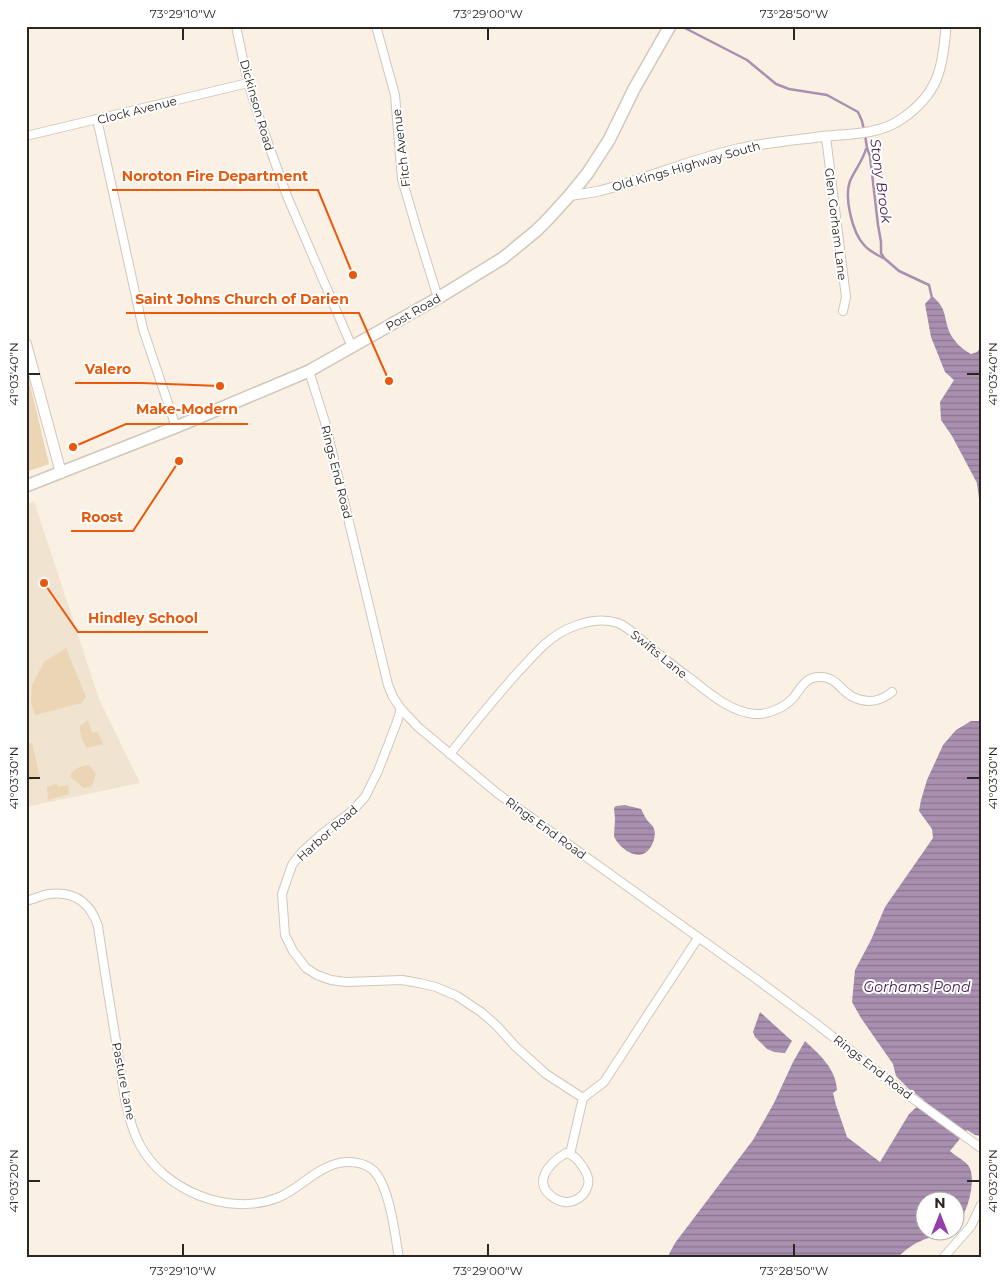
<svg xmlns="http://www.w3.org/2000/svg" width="1007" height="1284" font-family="Montserrat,sans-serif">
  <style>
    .built { fill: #f0e3d0 }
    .green { fill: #ebd5b5 }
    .water { fill: url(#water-rules) }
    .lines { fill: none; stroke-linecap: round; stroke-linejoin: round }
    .stream { stroke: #a990b1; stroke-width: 2.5 }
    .minor-casing { stroke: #d0c7bb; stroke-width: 10 }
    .tertiary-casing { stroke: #d0c7bb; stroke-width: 11 }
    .secondary-casing { stroke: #d0c7bb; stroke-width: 12 }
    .primary-casing { stroke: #d0c7bb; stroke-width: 14 }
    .minor { stroke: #fff; stroke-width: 8 }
    .tertiary { stroke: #fff; stroke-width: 9 }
    .secondary { stroke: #fff; stroke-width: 10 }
    .primary { stroke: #fff; stroke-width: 11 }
    .ticks { fill: none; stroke: #2a2622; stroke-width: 2 }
    .labels { text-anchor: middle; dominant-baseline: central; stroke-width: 4; stroke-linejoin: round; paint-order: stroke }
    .street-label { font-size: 12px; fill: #2a2622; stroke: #fff }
    .water-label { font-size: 14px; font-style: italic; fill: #43214e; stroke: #fff }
    .leader { fill: none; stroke: #e8590c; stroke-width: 2 }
    .callout-dot { fill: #e8590c; stroke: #fff; stroke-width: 2 }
    .callout-label { font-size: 14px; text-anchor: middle; font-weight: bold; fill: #e8590c; stroke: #fff; stroke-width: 4; stroke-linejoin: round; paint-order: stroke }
    .neatline { fill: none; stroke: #2a2622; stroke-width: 2 }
    .ticks-label { font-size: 12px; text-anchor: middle; fill: #2a2622 }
  </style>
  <defs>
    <pattern id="water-rules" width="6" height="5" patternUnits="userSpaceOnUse" patternTransform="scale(1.25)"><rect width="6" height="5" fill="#a990b1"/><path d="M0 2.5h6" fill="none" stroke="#8a7590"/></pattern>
  </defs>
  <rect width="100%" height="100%" fill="#faf1e4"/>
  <polygon class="built" points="34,501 99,699 140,783 26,807 26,505"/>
  <g class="green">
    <polygon points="29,380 49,464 26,472 26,381"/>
    <polygon points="66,648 86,697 81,703 35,715 31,702 32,685 44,662"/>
    <path d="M88,720L92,733L98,732L103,744L87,748C82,741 80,734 80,726Z"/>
    <polygon points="32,743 40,778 26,781 26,744"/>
    <path d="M87,765L91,767L96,774L92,786L84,788L70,777C72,769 79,767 87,765Z"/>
    <polygon points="57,783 58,787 68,785 69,794 48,800 47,787"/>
  </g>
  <g class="water">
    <path d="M932,296C947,309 943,314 949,331C953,341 962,349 971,354L977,352L981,347V514L977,483L952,436L941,420L940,402L954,380L945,372L931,337L925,304Z"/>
    <path d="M971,721H981V1136L975,1135L967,1130L950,1151C955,1156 964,1160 968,1165C976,1175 970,1201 965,1211C963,1217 958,1222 955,1227L954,1202H924V1232H948C942,1236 936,1236 929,1238C917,1241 906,1249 897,1258H667L675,1243L753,1140L774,1103L793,1062L805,1041C820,1055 836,1069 837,1090L833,1093L836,1105L847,1137L880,1162L909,1114L924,1100L909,1089L896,1076L893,1064L861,1018L852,1002L855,970L871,940L885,907L933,838L932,829L919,811L921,800L927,780L943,745L956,730Z"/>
    <path d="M625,805L641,809C643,812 644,816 647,820C649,823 653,825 654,829C657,837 651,851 643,854C632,858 617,845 614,836L615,819L614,808L616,806Z"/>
    <polygon points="760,1012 792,1041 785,1053 774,1052 767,1049 755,1037 753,1032"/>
  </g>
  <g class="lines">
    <g class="stream">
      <polyline points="681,26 747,60 776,84 789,89 827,95 858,112 862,121 864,130"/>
      <polyline points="865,135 867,148 870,156 878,225 881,242 881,253 884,258 899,271 929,285 932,298"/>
      <path d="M866,149C863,160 855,170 850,181C844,197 852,232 864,245C869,251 876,254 883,258"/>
    </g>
    <g class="minor-casing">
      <g id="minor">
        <polyline points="236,26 248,83 263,129 287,196 352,347"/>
        <polyline points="376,26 395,95 402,179 417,230 438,298"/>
        <polyline points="97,119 143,329 176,427"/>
        <polyline points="26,136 248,83"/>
        <polyline points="826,137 846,297 843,311"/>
        <polyline points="309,371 325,422 388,685 393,697 401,709 418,727 497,793 755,978 814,1022 901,1090 981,1148"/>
        <polyline points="401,709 397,722 378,771 365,797 351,812 323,833 301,853 292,865 282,894 285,935 293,951 306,968 317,975 331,980 346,982 402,980 419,983 436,987 457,996 481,1012 496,1025 515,1046 546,1074 583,1098"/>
        <path d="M450,754C472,726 494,699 518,672C527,663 535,653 544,645C562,628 593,615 618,623C628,627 637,636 645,643C660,655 674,667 690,678C709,693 730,712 755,714C768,715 785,707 793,698C801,689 804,678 818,677C837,676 839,690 853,697C867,704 881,701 892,692"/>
        <path d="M26,901C34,899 42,895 49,894C74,891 90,902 98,926C104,968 111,1011 118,1053C122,1081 126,1119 140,1145C164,1190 228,1217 277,1198C298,1190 314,1170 335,1164C348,1160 365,1162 374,1171C390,1188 395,1235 399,1258"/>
        <path d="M566,1153C577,1155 591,1175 588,1185C584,1200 567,1207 554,1198C531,1183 549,1163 566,1153Z"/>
        <polyline points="570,1154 583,1098 604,1082 658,999 698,938"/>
        <polyline points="943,1258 971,1226 981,1205"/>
      </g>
    </g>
    <g class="tertiary-casing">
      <path id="tertiary" d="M569,196C579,194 590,193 599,191C646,179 690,160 737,149C767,142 797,140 827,136C851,134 879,134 900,120C938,95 943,69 946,26"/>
    </g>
    <g class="secondary-casing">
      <polyline id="secondary" points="26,344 61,473"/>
    </g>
    <g class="primary-casing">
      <polyline id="primary" points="26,486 176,427 309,371 438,298 503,258 536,231 548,219 569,196 587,174 609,140 634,89 670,26"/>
    </g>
    <use href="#minor" class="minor"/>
    <use href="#tertiary" class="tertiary"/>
    <use href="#secondary" class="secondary"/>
    <use href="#primary" class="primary"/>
  </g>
  <path class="ticks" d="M183,28V40M488,28V40M794,28V40M28,374H40M967,374H980M28,778H40M967,778H980M28,1181H40M967,1181H980M183,1244V1256M488,1244V1256M794,1244V1256"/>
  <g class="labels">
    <g class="street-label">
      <text transform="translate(257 105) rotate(74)">Dickinson Road</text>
      <text transform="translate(137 110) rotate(-14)">Clock Avenue</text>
      <text transform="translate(401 148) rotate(-97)">Fitch Avenue</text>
      <text transform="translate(686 166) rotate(-16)">Old Kings Highway South</text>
      <text transform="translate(836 224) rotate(83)">Glen Gorham Lane</text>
      <text transform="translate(413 312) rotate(-30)">Post Road</text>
      <text transform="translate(337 472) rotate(76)">Rings End Road</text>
      <text transform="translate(659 654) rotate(39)">Swifts Lane</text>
      <text transform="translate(546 828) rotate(36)">Rings End Road</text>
      <text transform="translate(327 833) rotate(-42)">Harbor Road</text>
      <text transform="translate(873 1067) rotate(38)">Rings End Road</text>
      <text transform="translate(124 1081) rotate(79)">Pasture Lane</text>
    </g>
    <g class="water-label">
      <text transform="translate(881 181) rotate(82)">Stony Brook</text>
      <text x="917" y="987">Gorhams Pond</text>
    </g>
  </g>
  <path class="leader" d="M353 275L318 190H112M389 381L359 313H126M220 386L141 383H75M73 447L126 424H248M179 461L133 531H71M44 583L78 632H208"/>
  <g class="callout-dot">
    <circle cx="353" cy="275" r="5"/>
    <circle cx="389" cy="381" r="5"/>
    <circle cx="220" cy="386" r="5"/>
    <circle cx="73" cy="447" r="5"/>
    <circle cx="179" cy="461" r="5"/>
    <circle cx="44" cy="583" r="5"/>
  </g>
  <g class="callout-label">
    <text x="215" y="181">Noroton Fire Department</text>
    <text x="242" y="304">Saint Johns Church of Darien</text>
    <text x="108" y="374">Valero</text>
    <text x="187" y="414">Make-Modern</text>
    <text x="102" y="522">Roost</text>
    <text x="143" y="623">Hindley School</text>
  </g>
  <rect width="1007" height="1284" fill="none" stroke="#ffffff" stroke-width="55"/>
  <g transform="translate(940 1216)"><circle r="24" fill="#ffffff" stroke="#aaa8a7"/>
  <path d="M0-4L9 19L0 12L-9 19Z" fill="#933fad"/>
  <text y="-8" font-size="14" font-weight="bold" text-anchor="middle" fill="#2a2622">N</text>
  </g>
  <rect x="28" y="28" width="952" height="1228" class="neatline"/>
  <g class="ticks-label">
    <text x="183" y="18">73°29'10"W</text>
    <text x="488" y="18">73°29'00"W</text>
    <text x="794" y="18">73°28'50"W</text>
    <text transform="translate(14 374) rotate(-90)" y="4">41°03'40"N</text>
    <text transform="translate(993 374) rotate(-90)" y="4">41°03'40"N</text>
    <text transform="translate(14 778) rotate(-90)" y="4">41°03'30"N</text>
    <text transform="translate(993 778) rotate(-90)" y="4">41°03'30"N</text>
    <text transform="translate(14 1181) rotate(-90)" y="4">41°03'20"N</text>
    <text transform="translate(993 1181) rotate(-90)" y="4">41°03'20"N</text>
    <text x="183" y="1275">73°29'10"W</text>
    <text x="488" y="1275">73°29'00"W</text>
    <text x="794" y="1275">73°28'50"W</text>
  </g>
</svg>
